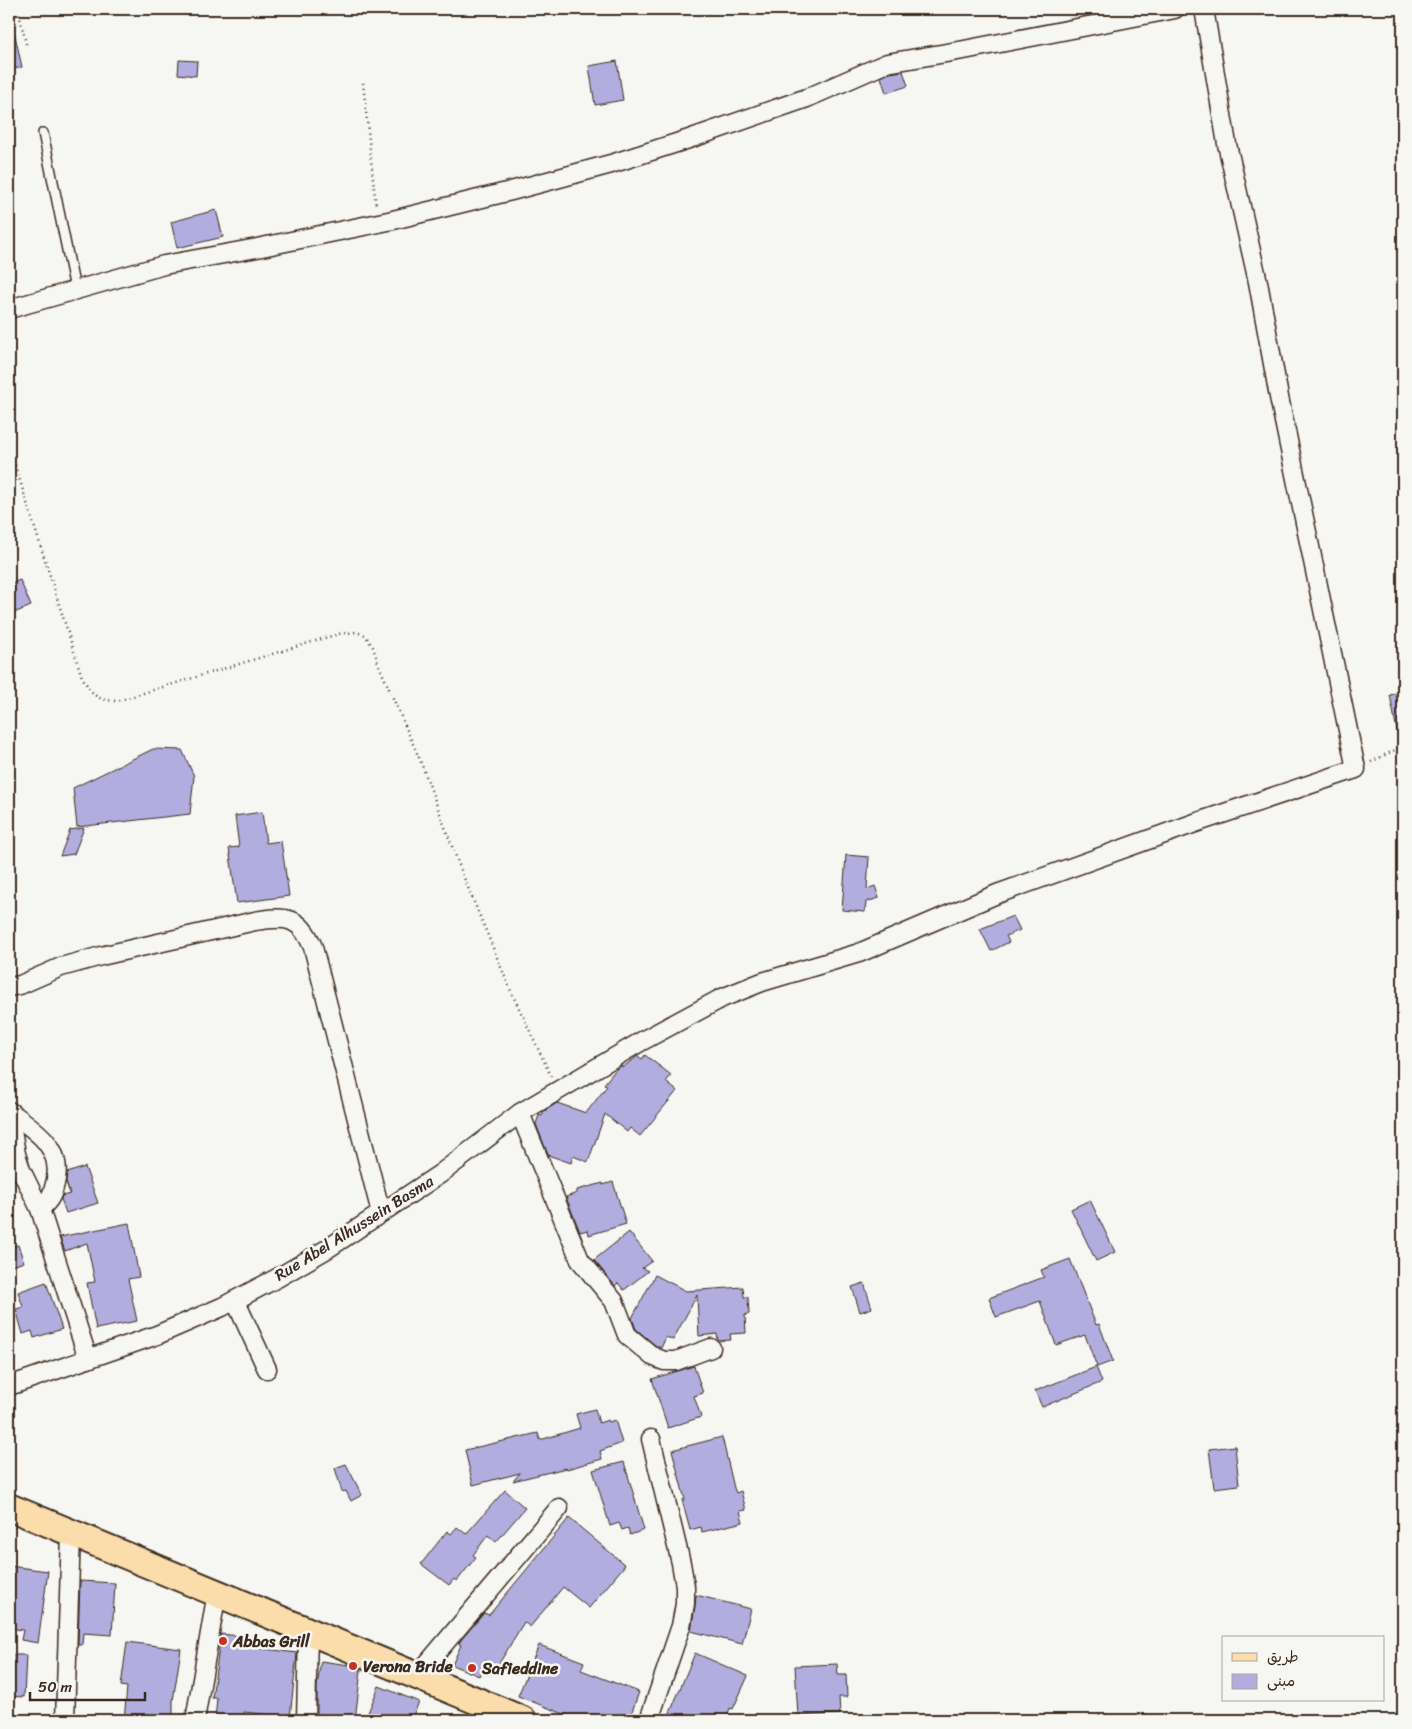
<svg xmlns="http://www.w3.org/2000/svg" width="1412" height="1729" font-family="Sriracha,'Playpen Sans Arabic',sans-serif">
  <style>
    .building { fill: #b1aedf; stroke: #3b2a1e }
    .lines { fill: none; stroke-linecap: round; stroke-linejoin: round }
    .lane-casing { stroke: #3b2a1e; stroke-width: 12 }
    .street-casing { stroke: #3b2a1e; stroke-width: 21 }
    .primary-casing { stroke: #3b2a1e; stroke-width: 30 }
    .path { stroke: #3b2a1e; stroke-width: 2.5; stroke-dasharray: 1 4; stroke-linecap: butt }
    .lane { stroke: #f6f6f2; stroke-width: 9 }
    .street { stroke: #f6f6f2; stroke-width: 18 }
    .primary { stroke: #faddab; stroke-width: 26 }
    .poi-dot { fill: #c8321e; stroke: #f6f6f2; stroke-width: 2 }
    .labels { text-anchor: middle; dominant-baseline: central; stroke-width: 5; stroke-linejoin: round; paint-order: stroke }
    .street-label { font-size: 16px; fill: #3b2a1e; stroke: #f6f6f2 }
    .poi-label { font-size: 16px; font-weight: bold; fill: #3b2a1e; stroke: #f6f6f2; text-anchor: start }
  </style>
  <rect width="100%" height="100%" fill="#f6f6f2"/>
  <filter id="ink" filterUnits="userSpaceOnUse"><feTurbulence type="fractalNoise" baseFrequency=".02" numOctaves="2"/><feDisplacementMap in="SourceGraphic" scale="10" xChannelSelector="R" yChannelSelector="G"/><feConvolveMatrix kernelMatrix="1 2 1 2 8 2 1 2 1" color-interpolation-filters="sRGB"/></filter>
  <g filter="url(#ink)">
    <g class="building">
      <polygon points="14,31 22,67 9,70 9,32"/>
      <polygon points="179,60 197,61 196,76 178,74"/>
      <polygon points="617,61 623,100 595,105 589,66"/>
      <polygon points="903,71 908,86 886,93 881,77 890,73"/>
      <polygon points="216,210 223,237 177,248 171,222"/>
      <polygon points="20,580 31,606 9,615 9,584"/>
      <polygon points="1403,692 1403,730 1397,731 1390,695"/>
      <polygon points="153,749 182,750 194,776 190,814 77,827 73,788"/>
      <polygon points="262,812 266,843 281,841 289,896 237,903 229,848 239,847 235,816"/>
      <polygon points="84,828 74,854 60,856 70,830"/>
      <polygon points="846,855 869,857 867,889 875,886 879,898 866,902 865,912 842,910"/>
      <polygon points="1013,916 1020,930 1006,936 1009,942 991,951 980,929"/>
      <polygon points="645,1055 671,1075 666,1082 677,1091 640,1136 630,1128 627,1132 605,1114 588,1162 573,1156 571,1163 548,1155 536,1124 539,1115 542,1116 543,1112 557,1103 586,1113 607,1086 604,1084 616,1069 621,1066 623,1067 638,1056 642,1059"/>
      <polygon points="85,1167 98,1203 66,1213 61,1199 62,1196 70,1194 66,1182 67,1173"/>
      <polygon points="613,1182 626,1224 589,1235 588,1230 580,1232 566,1197 577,1193 577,1190 603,1183 603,1185"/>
      <polygon points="1090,1200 1115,1252 1096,1261 1071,1209"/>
      <polygon points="129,1223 139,1277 128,1279 137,1321 96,1329 87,1283 95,1282 87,1243 65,1251 60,1237"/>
      <polygon points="629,1232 652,1261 642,1268 648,1271 624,1290 618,1283 615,1286 594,1260"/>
      <polygon points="18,1245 24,1262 9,1267 9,1247"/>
      <polygon points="1070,1259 1096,1325 1099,1324 1113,1361 1097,1367 1085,1335 1056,1345 1040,1301 996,1317 989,1298 1044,1277 1041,1270"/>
      <polygon points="655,1275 686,1291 743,1287 744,1297 748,1297 749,1314 745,1315 746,1333 730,1334 731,1340 718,1341 717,1334 699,1336 697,1295 673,1340 666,1337 661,1348 655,1345 636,1329 632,1318"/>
      <polygon points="46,1282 62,1329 34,1338 32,1331 23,1334 16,1309 23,1307 18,1292"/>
      <polygon points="864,1283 872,1308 860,1312 852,1287"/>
      <polygon points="694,1366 703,1393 694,1396 701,1417 668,1428 652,1379"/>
      <polygon points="1096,1367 1102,1382 1042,1407 1035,1391"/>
      <polygon points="595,1409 599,1423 608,1420 609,1422 615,1420 622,1443 600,1451 602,1459 567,1469 566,1468 513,1481 520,1473 473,1485 465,1450 538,1433 540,1440 580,1428 576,1414"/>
      <polygon points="722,1437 734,1488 736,1493 741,1491 746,1510 740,1511 743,1522 702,1532 701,1527 690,1530 682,1500 685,1500 672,1450"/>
      <polygon points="1235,1446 1239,1485 1214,1488 1209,1449"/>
      <polygon points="624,1462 644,1530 630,1535 628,1528 622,1530 619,1523 610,1526 593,1470"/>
      <polygon points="346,1464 362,1495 351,1501 346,1491 342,1492 335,1468"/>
      <polygon points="505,1490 525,1508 496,1542 488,1535 473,1555 476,1557 457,1581 454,1579 449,1585 421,1564 447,1531 451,1534 457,1527 466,1534"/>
      <polygon points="569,1518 625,1565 589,1608 563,1587 530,1627 524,1622 497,1667 485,1660 479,1676 452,1665 461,1645 459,1644 461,1640 484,1613 489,1615"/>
      <polygon points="9,1566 48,1571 38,1643 21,1640 23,1630 9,1628"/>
      <polygon points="80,1581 115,1583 112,1635 83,1633 82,1645 78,1645"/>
      <polygon points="696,1595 751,1609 742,1644 691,1631 695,1606"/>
      <polygon points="221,1634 258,1638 257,1648 297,1653 290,1717 244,1712 244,1720 215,1720 217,1698 212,1698"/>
      <polygon points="127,1642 181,1649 173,1701 173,1720 124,1720 127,1687 121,1686"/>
      <polygon points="539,1645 584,1662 581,1670 639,1692 629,1720 579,1720 518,1696"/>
      <polygon points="695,1653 748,1676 733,1709 730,1708 726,1720 667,1720"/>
      <polygon points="9,1655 26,1655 24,1697 9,1696"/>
      <polygon points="321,1661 349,1665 361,1670 355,1720 317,1720 317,1686"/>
      <polygon points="837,1664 838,1675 846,1675 847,1697 839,1697 840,1714 798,1716 795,1666"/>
      <polygon points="379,1686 419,1702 411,1720 365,1720"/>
    </g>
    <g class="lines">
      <g class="lane-casing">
        <polyline id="lane" points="43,133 75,289"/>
      </g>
      <g class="street-casing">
        <g id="street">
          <polyline points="9,309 164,265 257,248 393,220 511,191 611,164 692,138 807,98 887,63 964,50 1175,9"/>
          <path d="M9,987L20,985L61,967L101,956L255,921C286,916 300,916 313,947L381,1213"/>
          <polyline points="9,1111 16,1154 21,1170 40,1209 88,1359"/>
          <path d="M9,1111C33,1129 62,1145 56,1179C53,1194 51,1199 40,1209"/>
          <polyline points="520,1113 580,1260 614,1301 627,1335 652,1356 664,1361 676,1361 711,1348"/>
          <polyline points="235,1300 267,1369"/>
          <polyline points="9,1386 157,1335 222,1307 279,1277 327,1249 440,1174 520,1113 642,1041 722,998 762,982 859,953 997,894 1195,823 1356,769 1279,397 1258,282 1227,144 1204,9"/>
          <polyline points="416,1677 559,1508"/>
          <polyline points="65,1720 71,1533"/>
          <polyline points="195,1720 217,1592"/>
          <polyline points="306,1720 308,1633"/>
          <polyline points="649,1720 681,1626 685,1604 685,1586 681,1563 651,1439"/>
        </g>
      </g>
      <g class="primary-casing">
        <path id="primary" d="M9,1507C180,1578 351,1650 523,1720"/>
      </g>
      <g class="path">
        <polyline points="18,9 27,48"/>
        <polyline points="363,83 376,207"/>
        <path d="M9,446L82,677C93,695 95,700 117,701L338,634L356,632L365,635L373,647L380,668L420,760L462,873L510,989L551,1076"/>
        <polyline points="1371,762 1403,746"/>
      </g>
      <use href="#lane" class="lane"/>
      <use href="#street" class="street"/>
      <use href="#primary" class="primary"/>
    </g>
  </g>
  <g class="poi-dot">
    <circle cx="223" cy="1641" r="5"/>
    <circle cx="353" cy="1666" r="5"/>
    <circle cx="472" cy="1668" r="5"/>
  </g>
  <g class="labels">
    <g class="street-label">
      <text transform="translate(354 1228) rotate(-32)">Rue Abel Alhussein Basma</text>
    </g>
    <g class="poi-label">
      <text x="233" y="1641">Abbas Grill</text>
      <text x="363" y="1666">Verona Bride</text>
      <text x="482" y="1668">Safieddine</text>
    </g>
  </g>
  <rect width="1412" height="1729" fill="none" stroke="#f6f6f2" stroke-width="30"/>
  <rect x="15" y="15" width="1382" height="1699" fill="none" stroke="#3b2a1e" stroke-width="2" filter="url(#ink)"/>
  <rect x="1222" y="1636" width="162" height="65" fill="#f6f6f2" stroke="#aba49d"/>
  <rect x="1232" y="1653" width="25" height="8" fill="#faddab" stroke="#aba49d"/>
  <text x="1267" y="1662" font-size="15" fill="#3b2a1e">طريق</text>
  <rect x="1232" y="1674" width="25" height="15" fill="#b1aedf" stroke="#aba49d"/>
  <text x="1267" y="1686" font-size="15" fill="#3b2a1e">مبنى</text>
  <path d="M30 1692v8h115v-8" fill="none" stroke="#3b2a1e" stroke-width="2.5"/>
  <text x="38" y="1692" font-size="15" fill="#3b2a1e" stroke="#f6f6f2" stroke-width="4" paint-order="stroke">50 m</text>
</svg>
